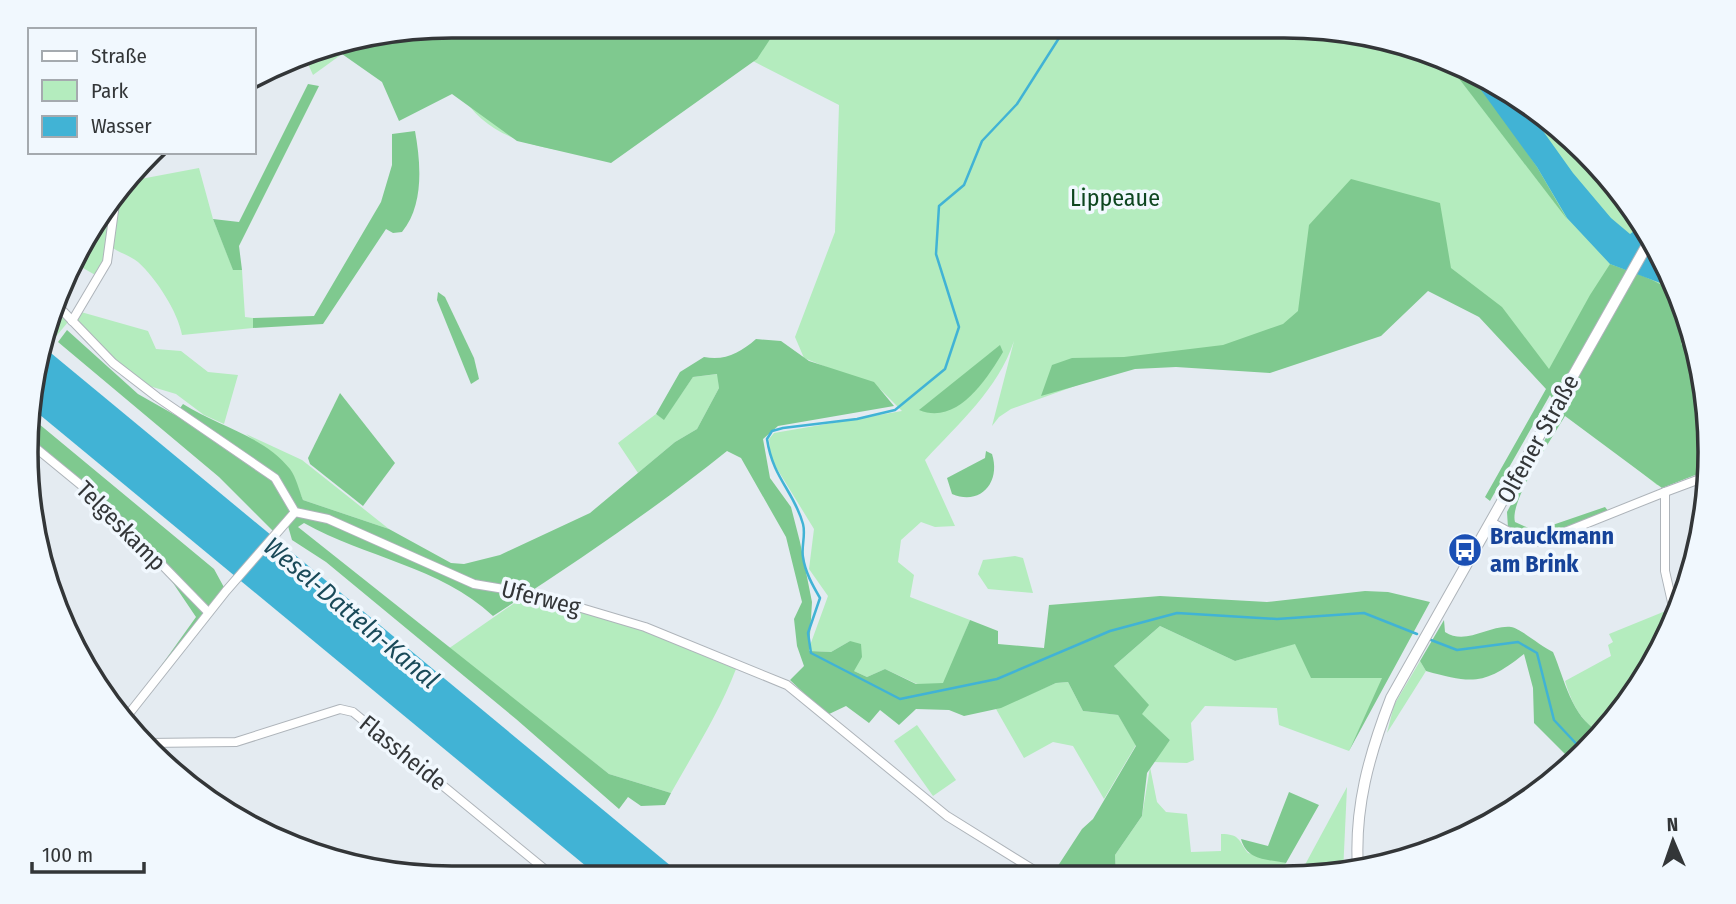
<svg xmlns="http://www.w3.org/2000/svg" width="1736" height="904" font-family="'Fira Sans Condensed',sans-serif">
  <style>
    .green { fill: #b4ecbe }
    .forest { fill: #7fc98f }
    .water { fill: #41b3d5 }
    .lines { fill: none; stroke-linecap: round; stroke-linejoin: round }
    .stream { stroke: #41b3d5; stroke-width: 2.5 }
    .minor-casing { stroke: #aeb4ba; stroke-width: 10 }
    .major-casing { stroke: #aeb4ba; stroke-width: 12 }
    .minor { stroke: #fff; stroke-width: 8 }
    .major { stroke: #fff; stroke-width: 10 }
    .labels { text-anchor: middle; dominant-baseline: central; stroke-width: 7; stroke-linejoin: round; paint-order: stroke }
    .park-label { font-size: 24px; fill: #0e4620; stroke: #f1f8fe }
    .street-label { font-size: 24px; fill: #333638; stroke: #f1f8fe }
    .transit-label { font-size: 24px; font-weight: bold; fill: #164399; stroke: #f1f8fe; text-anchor: start }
    .water-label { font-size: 26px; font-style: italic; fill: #1a4a59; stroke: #f1f8fe }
    .rim { fill: none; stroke: #333638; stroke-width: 3.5 }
  </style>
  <rect width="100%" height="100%" fill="#e4ebf1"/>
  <g class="green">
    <path d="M452,26L1311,27L1473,70L1604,172L1687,316L1707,470L1663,486L1657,485L1565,411L1549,372L1434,281L1173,363L1117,371L1011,409L999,417L992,426L1014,341C998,389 959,423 925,460L955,526L935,527L921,522L901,540L898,562L914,575L910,597L970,620L944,684H917L885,669L867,677L854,671L850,641L831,652L808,651L828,596L809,569L814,529L771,459L769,439L774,433L902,411L880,389L804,358L795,337L835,232L839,105L749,59L610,157C554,149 490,148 459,90C453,78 454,42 452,26Z"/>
    <polygon points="339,45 342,54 313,75 304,55 315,49"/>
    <path d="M199,168L213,219L233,269L242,270L245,317L253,318V328L182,335C178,312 156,278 138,262C131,256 120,253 113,248L119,193L130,181Z"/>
    <polygon points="114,199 105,261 97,276 76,264 98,216"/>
    <polygon points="56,308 68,322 53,340 45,333"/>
    <polygon points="81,312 148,331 156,349 181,351 208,372 238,375 224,424 204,415 176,394 146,385 114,361 76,320"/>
    <polygon points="718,374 719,388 697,429 675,442 638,473 618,443 656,414 664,419 693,377"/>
    <polygon points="246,434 302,460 389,529 303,500 290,470"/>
    <polygon points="1015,556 1023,558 1033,593 988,589 978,574 983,560"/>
    <path d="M526,595L615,619L736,669C719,713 694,752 671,793L609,774L448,649Z"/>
    <path d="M1668,610C1680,636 1625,702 1609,726L1599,732C1580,721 1571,701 1565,681L1611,656L1608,645L1613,642L1609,634Z"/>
    <polygon points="1160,626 1235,661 1296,643 1312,678 1383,678 1349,751 1279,725 1277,708 1205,706 1191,723 1194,760 1187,763 1153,762 1170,740 1141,714 1148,705 1114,666"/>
    <polygon points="1420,661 1426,671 1387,733 1394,705"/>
    <polygon points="1068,682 1083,711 1118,715 1136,745 1104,799 1073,746 1053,742 1024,758 996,709 1056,683"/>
    <polygon points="917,725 956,780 933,796 894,741"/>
    <path d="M1150,767L1157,802L1166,812L1187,814L1191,852L1221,851V834C1240,834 1238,840 1248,853L1286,863L1279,874L1116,875L1115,855L1142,816Z"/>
    <polygon points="1347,787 1343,873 1300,874"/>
  </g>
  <g class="forest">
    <polygon points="452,26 778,27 757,59 611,163 517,141 452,94 399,121 382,82 342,54 339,45"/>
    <polygon points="1447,63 1465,68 1491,101 1537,167 1567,219"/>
    <polygon points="308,84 319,86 239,246 242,270 233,270 213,219 239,222"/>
    <path d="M415,131C421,164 424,205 402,232L393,233L386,229L323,324L253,328V318L314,316L381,202L392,165V134Z"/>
    <path d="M1351,179L1440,203L1451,268L1502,307L1549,369L1590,295L1610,264C1649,279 1704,290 1681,344L1692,353L1708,470L1662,488L1565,416C1553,437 1509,501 1515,522L1535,531L1605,507L1609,512L1541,539L1523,536L1508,528L1507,512L1560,411L1550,395L1490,501L1485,497L1546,389L1479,317L1428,291L1381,336L1270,373L1176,367L1135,369L1041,396L1052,365L1072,358L1124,357L1223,345L1283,324L1298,311L1309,225Z"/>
    <polygon points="438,292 445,297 474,358 479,379 471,384 437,300"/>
    <path d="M67,330L138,394L175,415L183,404C217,426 264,436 290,469C296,477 299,490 303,500L389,529L451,563L464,564L500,555L590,513L675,442L697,429L719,388L717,374L693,377L664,420L656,414L680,372L704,357C725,361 740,353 756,339L781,341L809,361L874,382L894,406L778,426L763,439L770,478L791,507L800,542L812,602L809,651L831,652L850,641L861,644L862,657L854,671L867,677L885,669L916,684L943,683L970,620L998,631V644L1044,648L1049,605L1160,596L1267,602L1365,591L1388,592L1430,602L1349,751L1382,678H1311L1295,644L1235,661L1160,626L1114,666L1149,705L1142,714L1170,740L1147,773L1142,816L1115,855L1116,875H1052L1082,829L1093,819L1136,746L1118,715L1083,711L1068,682L1056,683L1001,708L964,716L949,710L916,709L899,725L880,710L869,723L846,706L827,715L790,680L804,666L797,646L794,619L802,602L786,537L741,458L727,451C652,511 574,564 493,616C439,566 366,558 304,523L298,527L609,774L671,793L665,805L641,806L628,797L619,809L516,719L326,562L292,540L288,526L297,516L308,517L297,508L274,532L219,477L58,342Z"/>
    <path d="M1000,345L1003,352C987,379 957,426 919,410Z"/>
    <polygon points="340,393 395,463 363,506 310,464 308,458"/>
    <polygon points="33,419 214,569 226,591 136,701 196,617 169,577 105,514 98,499 37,448 32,435"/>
    <path d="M986,451L992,454C1001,482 981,506 952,494L947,478L985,458Z"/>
    <path d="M1444,620L1445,632C1466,646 1488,625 1511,627C1520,628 1540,646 1553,652C1565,680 1571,716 1599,732L1609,726L1572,761L1534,723L1533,688L1524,654C1485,685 1473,684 1426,671L1420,661Z"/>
    <path d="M1289,792L1319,805L1286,863C1267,859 1247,861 1241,839L1268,846Z"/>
  </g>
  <g class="water">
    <polygon points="1465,68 1473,70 1533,117 1573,173 1611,218 1630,234 1637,229 1642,238 1641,242 1646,244 1671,287 1610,264 1567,218 1537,167"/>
    <polygon points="40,344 683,876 598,876 34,410"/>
  </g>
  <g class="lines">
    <g class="stream">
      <path d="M1066,27L1017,104L982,141L964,185L939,206L936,254L959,327L945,369L895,410L857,419L783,428L772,431L767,439C773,479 794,491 803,524C806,535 801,547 803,557C805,572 813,586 820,598L808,633L811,653L900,699L997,679L1110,631L1177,613L1277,619L1364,613L1417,634"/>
      <polyline points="1431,640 1457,650 1518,642 1537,653 1554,720 1583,751"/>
    </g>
    <g class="minor-casing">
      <g id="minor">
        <polyline points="57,305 113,363 157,397 275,478 295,512 328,519 474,584 534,594 645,627 787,685 947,816 1042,875"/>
        <polyline points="72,321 107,262 116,196"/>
        <polyline points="31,444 98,499 208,612"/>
        <polyline points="1665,492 1708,476"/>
        <polyline points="1491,522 1520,538 1540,542 1665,492 1665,571 1674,611"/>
        <polyline points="124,720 226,591 295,512"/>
        <polyline points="146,743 236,742 340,709 353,712 553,876"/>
      </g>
    </g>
    <g class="major-casing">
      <path id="major" d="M1358,869C1354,808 1369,755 1391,698L1647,245"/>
    </g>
    <use href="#minor" class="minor"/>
    <use href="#major" class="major"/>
  </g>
  <defs>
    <g id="bus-disc" transform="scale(1.75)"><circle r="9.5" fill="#1a4fb4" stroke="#f1f8fe"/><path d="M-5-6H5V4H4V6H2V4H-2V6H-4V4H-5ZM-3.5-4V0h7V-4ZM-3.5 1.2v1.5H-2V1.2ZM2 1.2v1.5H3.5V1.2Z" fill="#fff"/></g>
  </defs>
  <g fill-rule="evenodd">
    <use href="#bus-disc" x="1465" y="550"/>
  </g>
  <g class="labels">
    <g class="park-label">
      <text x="1115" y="198">Lippeaue</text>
    </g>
    <g class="street-label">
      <text transform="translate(1538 439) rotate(-61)">Olfener Straße</text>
      <text transform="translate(121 526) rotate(45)">Telgeskamp</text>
      <text transform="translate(541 598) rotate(14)">Uferweg</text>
      <text transform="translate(403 753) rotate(39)">Flassheide</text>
    </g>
    <g class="transit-label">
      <text x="1490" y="536">Brauckmann<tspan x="1490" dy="28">am Brink</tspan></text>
    </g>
    <g class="water-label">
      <text transform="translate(351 613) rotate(40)">Wesel-Datteln-Kanal</text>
    </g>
  </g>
  <path d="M0 0H1736V904H0ZM452 38H1284A414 414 0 0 1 1698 452V452A414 414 0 0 1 1284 866H452A414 414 0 0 1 38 452V452A414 414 0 0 1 452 38Z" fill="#f1f8fe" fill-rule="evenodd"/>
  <path class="rim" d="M452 38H1284A414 414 0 0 1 1698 452V452A414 414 0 0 1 1284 866H452A414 414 0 0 1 38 452V452A414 414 0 0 1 452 38Z"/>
  <rect x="28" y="28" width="228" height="126" fill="#f1f8fe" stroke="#a5aaaf" stroke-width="2"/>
  <rect x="42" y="51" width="35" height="10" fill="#ffffff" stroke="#a5aaaf" stroke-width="2"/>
  <text x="91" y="63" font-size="21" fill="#333638">Straße</text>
  <rect x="42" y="80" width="35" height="21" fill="#b4ecbe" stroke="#a5aaaf" stroke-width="2"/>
  <text x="91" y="98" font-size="21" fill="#333638">Park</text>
  <rect x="42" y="116" width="35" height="21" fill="#41b3d5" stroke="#a5aaaf" stroke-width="2"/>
  <text x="91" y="133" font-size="21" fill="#333638">Wasser</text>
  <g transform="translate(1673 841) rotate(358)" stroke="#f1f8fe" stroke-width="5" paint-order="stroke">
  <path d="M0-5L12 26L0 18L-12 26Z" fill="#333638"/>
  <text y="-10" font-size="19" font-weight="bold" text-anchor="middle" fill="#333638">N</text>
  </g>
  <path d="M32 862v10h112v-10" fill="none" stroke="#333638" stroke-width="3.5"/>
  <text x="42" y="862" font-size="21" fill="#333638" stroke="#f1f8fe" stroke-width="5" paint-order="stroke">100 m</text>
</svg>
